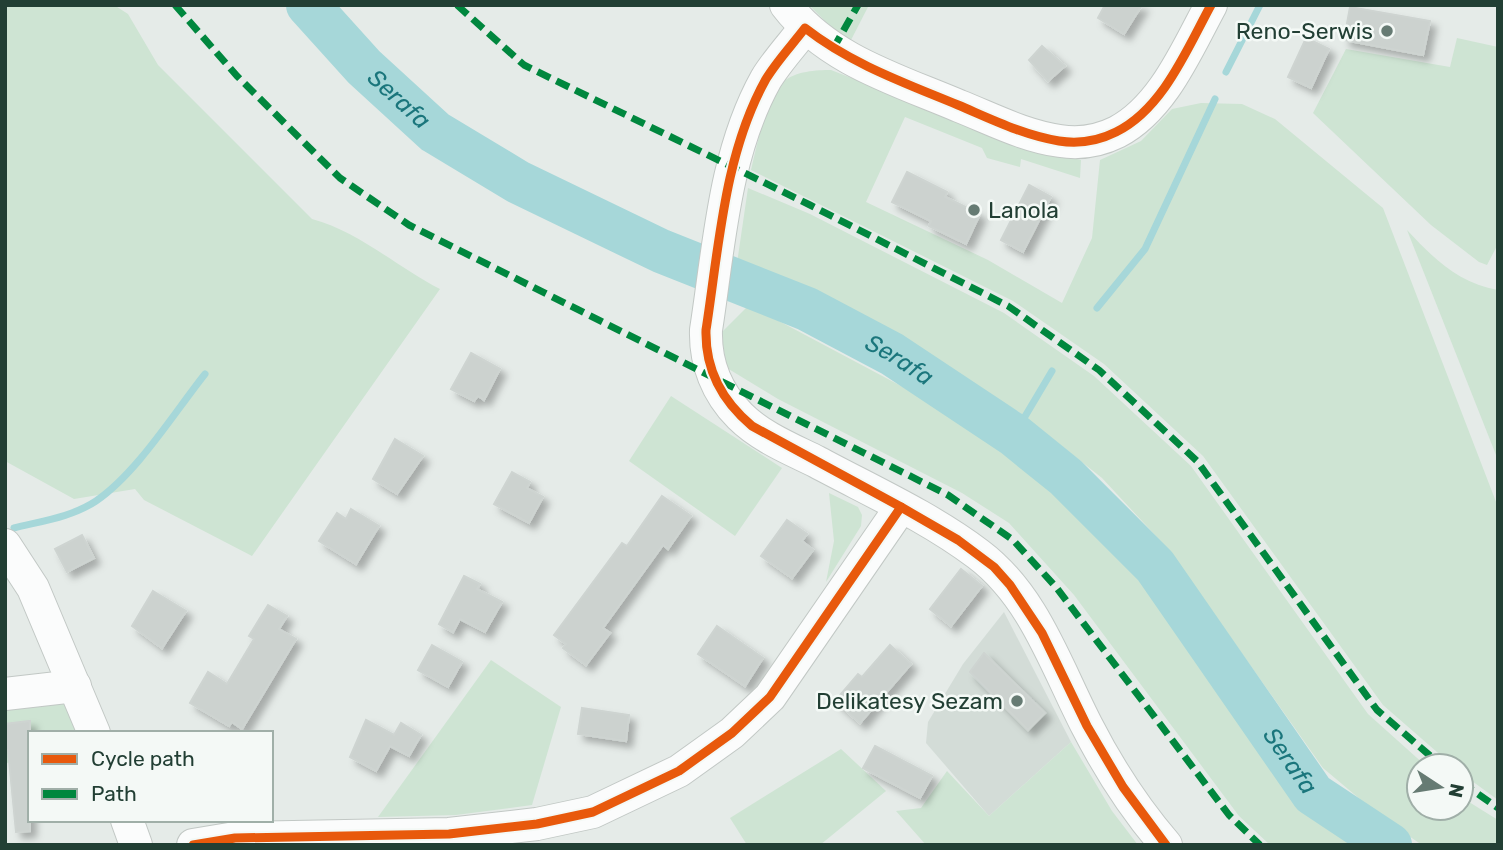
<svg xmlns="http://www.w3.org/2000/svg" width="1503" height="850" font-family="Rubik,sans-serif">
  <style>
    .built { fill: #d3dcd7 }
    .green { fill: #cee4d3 }
    .lines { fill: none; stroke-linecap: round; stroke-linejoin: round }
    .stream { stroke: #a6d7d9; stroke-width: 7 }
    .river { stroke: #a6d7d9; stroke-width: 44 }
    .building { fill: #ccd2cf; stroke: #ced4d1; stroke-width: 2; filter: url(#shadow) }
    .minor-casing { stroke: #c2c8c5; stroke-width: 34 }
    .minor { stroke: #fbfcfc; stroke-width: 32 }
    .quiet { stroke: #00873e; stroke-width: 7; stroke-dasharray: 14 7; stroke-linecap: butt }
    .cycleway-casing { stroke: #f4f9f6; stroke-width: 13 }
    .cycleway { stroke: #e8590c; stroke-width: 9 }
    .poi-dot { fill: #667b73; stroke: #f4f9f6; stroke-width: 2.5 }
    .labels { text-anchor: middle; dominant-baseline: central; stroke-width: 5; stroke-linejoin: round; paint-order: stroke }
    .poi-label { font-size: 23px; fill: #223f34; stroke: #f4f9f6; text-anchor: end }
    .water-label { font-size: 24px; font-style: italic; fill: #1b767c; stroke: #f4f9f6 }
  </style>
  <defs>
    <filter id="shadow"><feDropShadow dx="6" dy="6" stdDeviation="3.5" flood-color="#0004"/></filter>
  </defs>
  <rect width="100%" height="100%" fill="#e5ebe8"/>
  <polygon class="built" points="1004,612 1071,742 989,816 926,743 928,722 963,664"/>
  <g class="green">
    <path d="M5,5H114L128,14L158,65L312,219C358,231 397,267 440,289L252,556L144,500L135,489L74,499L5,461Z"/>
    <polygon points="809,5 869,5 851,40 833,29"/>
    <polygon points="1457,38 1498,47 1498,244 1487,265 1479,262 1431,225 1313,113 1346,49 1450,67"/>
    <path d="M831,70L1031,148L1081,160L1080,178L1021,159L1020,167L987,158L982,148L905,117L866,202L988,260L1062,303L1092,238L1100,160L1141,141L1172,109L1201,103L1242,104L1275,119L1383,208L1498,507V800L1461,773V766H1453L1383,705L1203,456L1104,364L1013,301L751,170C756,149 767,94 783,82C796,71 816,70 831,70Z"/>
    <polygon points="748,188 810,214 1004,313 1094,376 1191,466 1368,714 1426,766 1419,766 1419,808 1461,808 1461,797 1498,820 1498,845 1422,845 1380,816 1323,768 1168,549 1102,478 1019,412 866,319 736,270"/>
    <path d="M1407,230C1433,258 1458,283 1498,290V460Z"/>
    <polygon points="749,305 965,420 1069,504 1158,588 1311,817 1354,845 1270,845 1239,816 1074,595 1009,523 962,493 778,399 727,368 721,333"/>
    <polygon points="671,396 782,468 735,536 629,461"/>
    <polygon points="829,493 858,507 862,515 861,526 826,582 834,541"/>
    <polygon points="491,660 561,707 532,805 456,815 378,817"/>
    <polygon points="68,698 79,733 30,733 30,761 5,763 5,700"/>
    <polygon points="1071,742 1112,811 1138,845 926,845 896,811 921,808 947,771 989,816"/>
    <polygon points="841,749 886,791 820,845 747,845 730,818"/>
  </g>
  <g class="lines">
    <g class="stream">
      <polyline points="1226,72 1260,5"/>
      <polyline points="1097,308 1145,249 1215,99"/>
      <polyline points="1014,435 1052,371"/>
      <path d="M14,528C42,521 72,517 96,501C137,473 174,413 205,374"/>
    </g>
    <path class="river" id="s1" d="M308,5L364,67L435,132L518,182L661,251L807,309L892,354L1014,435L1066,477L1155,566L1313,794L1390,845"/>
  </g>
  <g class="building">
    <polygon points="1105,5 1142,5 1124,34 1098,18"/>
    <polygon points="1350,7 1430,21 1423,55 1344,40"/>
    <polygon points="1306,38 1329,49 1311,88 1288,77"/>
    <polygon points="1042,46 1065,66 1048,81 1029,60"/>
    <polygon points="907,172 947,192 945,197 980,214 966,244 929,226 931,221 892,202"/>
    <polygon points="1029,185 1051,197 1023,252 1001,240"/>
    <polygon points="471,353 500,369 484,400 478,396 474,401 451,389"/>
    <polygon points="395,439 423,456 397,494 373,479"/>
    <polygon points="512,472 530,482 527,488 543,497 529,523 494,504"/>
    <polygon points="662,496 691,516 668,549 663,545 603,628 610,633 586,665 563,648 566,644 554,635 622,543 627,546"/>
    <polygon points="351,509 379,526 356,564 319,541 337,513 346,519"/>
    <polygon points="787,520 807,534 802,541 813,550 792,578 761,556"/>
    <polygon points="82,535 94,558 67,572 55,549"/>
    <polygon points="961,569 982,586 951,626 930,609"/>
    <polygon points="464,576 480,584 477,589 502,602 485,632 460,619 453,632 439,624"/>
    <polygon points="153,591 186,611 162,648 132,626"/>
    <polygon points="268,605 287,616 279,629 296,639 242,729 232,722 229,726 190,703 208,672 227,684 254,639 249,636"/>
    <polygon points="717,626 763,658 745,686 698,654"/>
    <polygon points="432,645 462,662 448,687 418,670"/>
    <polygon points="890,645 911,664 860,723 835,701 858,674 862,677"/>
    <polygon points="984,653 1045,713 1028,730 970,672"/>
    <polygon points="582,708 629,715 626,741 578,734"/>
    <polygon points="366,720 394,735 401,723 421,735 409,756 390,746 376,771 350,757"/>
    <polygon points="30,721 30,831 16,832 8,750 5,750 5,724"/>
    <polygon points="875,746 932,776 920,798 863,768"/>
  </g>
  <g class="lines">
    <g class="minor-casing">
      <g id="minor">
        <path d="M786,5C828,60 898,80 959,106C992,119 1024,136 1060,141C1079,144 1099,141 1117,132C1163,108 1187,49 1211,5"/>
        <path d="M805,28C792,45 777,61 766,79C724,154 719,247 706,330C705,363 717,393 740,416C761,437 791,449 817,462C871,491 929,517 978,554C1034,596 1056,666 1087,726C1109,769 1135,809 1166,845"/>
        <polyline points="5,545 33,588 94,733"/>
        <polyline points="5,694 75,686"/>
        <polyline points="127,820 136,845"/>
        <polyline points="193,845 235,838 449,834 537,824 593,812 679,771 732,733 770,697 901,507"/>
      </g>
    </g>
    <use href="#minor" class="minor"/>
    <g class="quiet">
      <polyline points="175,5 237,76 340,178 409,225 948,495 1013,540 1056,587 1229,815 1260,845"/>
      <polyline points="457,5 524,65 810,205 1008,306 1099,370 1197,461 1377,710 1442,766"/>
      <polyline points="833,49 858,5"/>
      <polyline points="1461,782 1498,808"/>
    </g>
    <g class="cycleway-casing">
      <g id="cycleway">
        <polyline points="193,845 235,838 449,834 537,824 593,812 679,771 732,733 770,697 901,507"/>
        <path d="M1166,845L1123,787L1087,726L1042,633L1010,585L994,567L958,540L901,507L752,426C722,401 705,369 706,330C719,247 724,154 766,79C777,61 792,45 805,28C851,64 905,83 958,105C991,119 1023,135 1059,141C1078,144 1098,141 1116,132C1163,109 1187,49 1211,5"/>
      </g>
    </g>
    <use href="#cycleway" class="cycleway"/>
  </g>
  <g class="poi-dot">
    <circle cx="1387" cy="31" r="7"/>
    <circle cx="974" cy="210" r="7"/>
    <circle cx="1017" cy="701" r="7"/>
  </g>
  <g class="labels">
    <g class="poi-label">
      <text x="1373" y="31">Reno-Serwis</text>
      <text x="988" y="210" text-anchor="start">Lanola</text>
      <text x="1003" y="701">Delikatesy Sezam</text>
    </g>
    <g class="water-label">
      <text stroke="none"><textPath href="#s1" startOffset="131">Serafa</textPath></text>
      <text stroke="none"><textPath href="#s1" startOffset="698">Serafa</textPath></text>
      <text stroke="none"><textPath href="#s1" startOffset="1265">Serafa</textPath></text>
    </g>
  </g>
  <rect width="1503" height="850" fill="none" stroke="#223f34" stroke-width="14"/>
  <rect x="28" y="731" width="245" height="91" fill="#f4f9f6" stroke="#a0afa8" stroke-width="2"/>
  <rect x="42" y="754" width="35" height="10" fill="#e8590c" stroke="#a0afa8" stroke-width="2"/>
  <text x="91" y="766" font-size="21" fill="#223f34">Cycle path</text>
  <rect x="42" y="789" width="35" height="10" fill="#00873e" stroke="#a0afa8" stroke-width="2"/>
  <text x="91" y="801" font-size="21" fill="#223f34">Path</text>
  <g transform="translate(1440 787) rotate(102)"><circle r="33" fill="#f4f9f6" stroke="#a0afa8" stroke-width="2"/>
  <path d="M0-5L12 26L0 18L-12 26Z" fill="#667b73"/>
  <text y="-10" font-size="19" font-weight="bold" text-anchor="middle" fill="#223f34">N</text>
  </g>
</svg>
